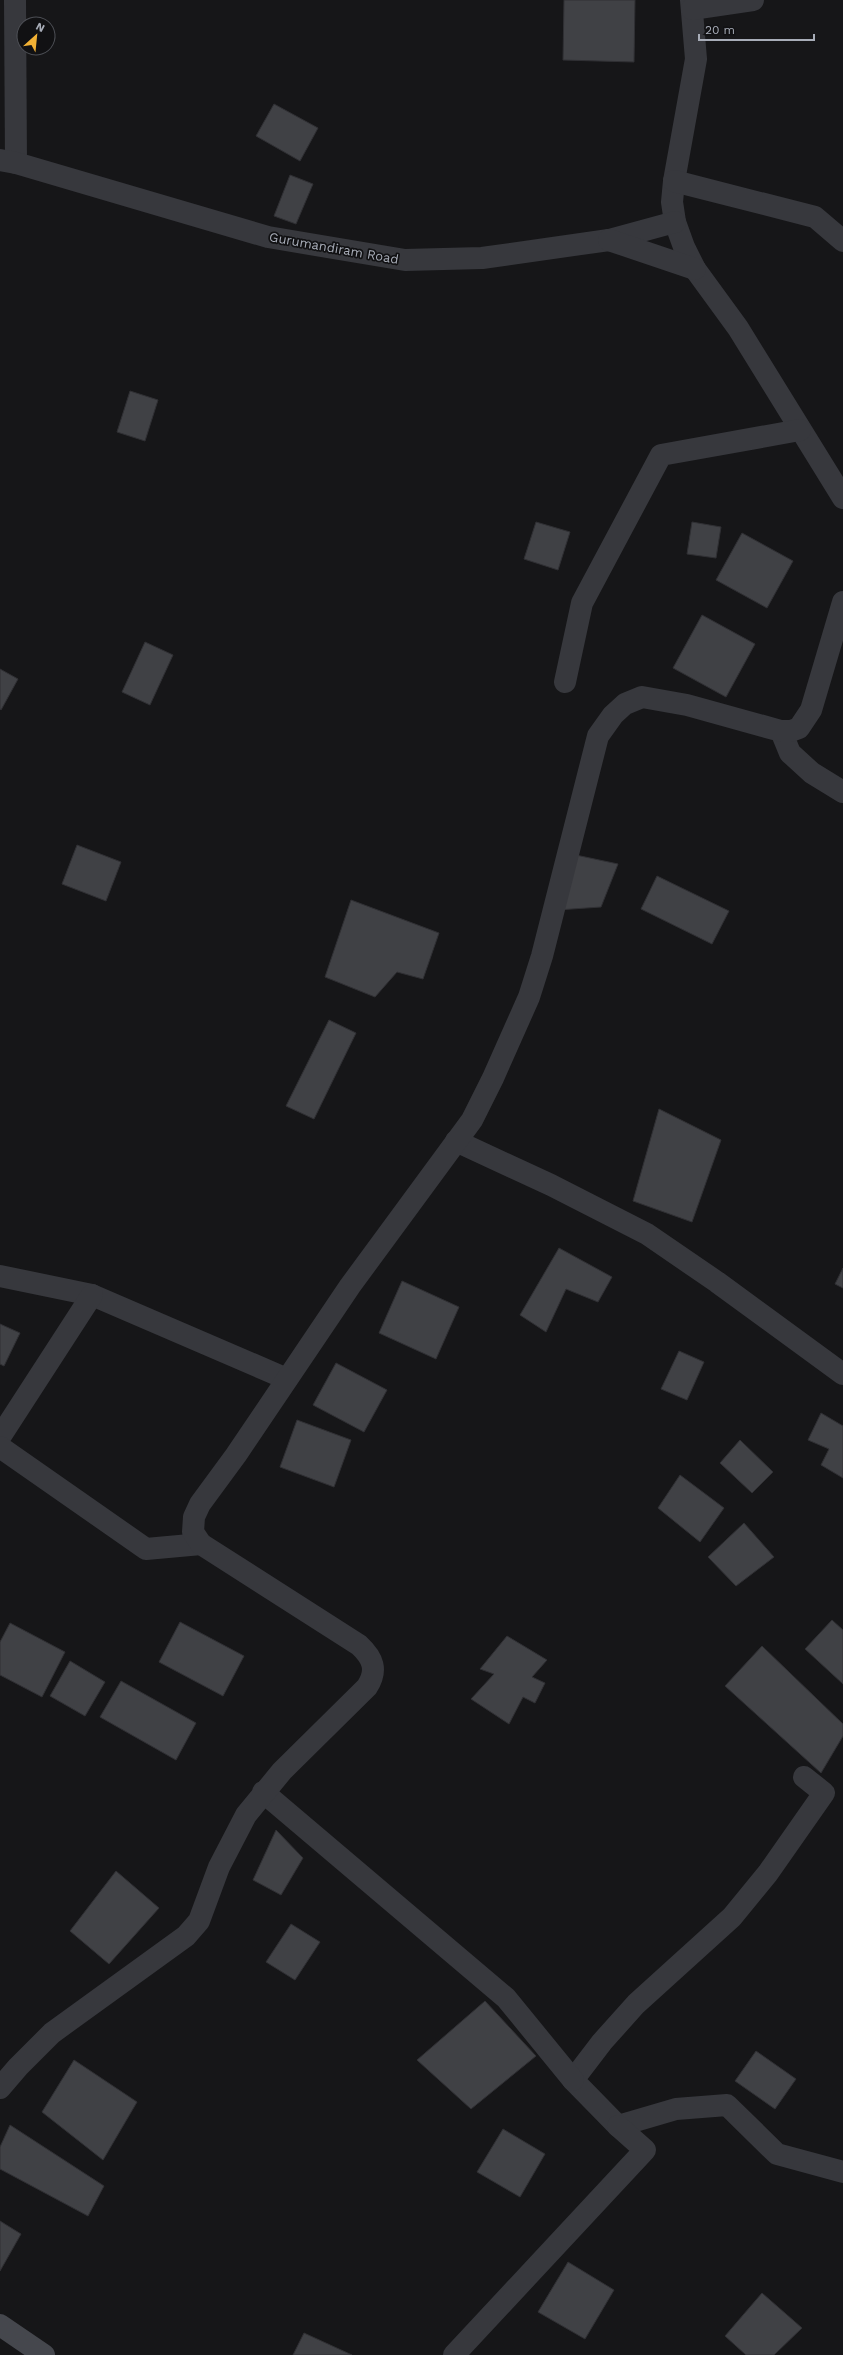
<svg xmlns="http://www.w3.org/2000/svg" width="843" height="2355" font-family="'Work Sans',sans-serif">
  <style>
    .building { fill: #404145; stroke: #303034 }
    .lines { fill: none; stroke-linecap: round; stroke-linejoin: round }
    .minor { stroke: #37383d; stroke-width: 22 }
    .secondary { stroke: #45474d; stroke-width: 22 }
    .labels { text-anchor: middle; dominant-baseline: central; stroke-width: 3.5; stroke-linejoin: round; paint-order: stroke }
    .street-label { font-size: 13px; fill: #a8adb8; stroke: #111113 }
  </style>
  <rect width="100%" height="100%" fill="#161618"/>
  <g class="building">
    <polygon points="564,0 635,0 634,62 563,60"/>
    <polygon points="274,104 318,128 300,161 256,136"/>
    <polygon points="290,175 313,184 296,224 274,216"/>
    <polygon points="130,391 158,400 145,441 117,432"/>
    <polygon points="536,522 570,532 558,570 524,559"/>
    <polygon points="692,522 721,527 716,558 687,554"/>
    <polygon points="742,533 793,561 767,608 716,580"/>
    <polygon points="702,615 755,644 726,697 673,668"/>
    <polygon points="145,642 173,655 150,705 122,692"/>
    <polygon points="0,669 18,679 1,710 0,709"/>
    <polygon points="77,845 121,862 106,901 62,884"/>
    <polygon points="571,854 618,864 601,907 557,910"/>
    <polygon points="657,876 729,911 712,944 641,909"/>
    <polygon points="351,900 439,933 423,979 397,972 375,997 325,977"/>
    <polygon points="329,1020 356,1033 314,1119 286,1106"/>
    <polygon points="659,1109 721,1140 692,1222 633,1201"/>
    <polygon points="559,1248 612,1277 598,1302 566,1289 546,1332 520,1315"/>
    <polygon points="843,1268 843,1288 835,1284"/>
    <polygon points="402,1281 459,1307 436,1359 379,1333"/>
    <polygon points="0,1324 20,1333 4,1366 0,1364"/>
    <polygon points="679,1351 704,1362 687,1400 661,1389"/>
    <polygon points="336,1363 387,1390 364,1432 313,1405"/>
    <polygon points="821,1413 843,1426 843,1478 821,1465 829,1449 808,1440"/>
    <polygon points="297,1420 351,1440 334,1487 280,1467"/>
    <polygon points="740,1440 773,1472 752,1493 720,1463"/>
    <polygon points="680,1475 724,1508 700,1542 658,1508"/>
    <polygon points="744,1523 774,1557 736,1586 708,1557"/>
    <polygon points="832,1620 843,1630 843,1684 805,1649"/>
    <polygon points="180,1622 244,1656 223,1696 159,1662"/>
    <polygon points="10,1623 65,1652 42,1697 0,1675 0,1642"/>
    <polygon points="507,1636 547,1660 532,1677 545,1683 535,1703 523,1697 509,1724 471,1699 494,1674 480,1669"/>
    <polygon points="762,1646 843,1724 843,1736 821,1773 725,1686"/>
    <polygon points="70,1661 105,1682 85,1716 50,1696"/>
    <polygon points="121,1681 196,1723 176,1760 100,1717"/>
    <polygon points="276,1830 303,1858 281,1895 253,1880"/>
    <polygon points="116,1871 159,1908 109,1964 70,1931"/>
    <polygon points="291,1924 320,1942 295,1980 266,1962"/>
    <polygon points="485,2001 536,2056 471,2109 417,2060"/>
    <polygon points="756,2051 796,2079 775,2109 735,2081"/>
    <polygon points="74,2060 137,2102 103,2160 42,2112"/>
    <polygon points="10,2125 104,2186 88,2216 0,2169 0,2147"/>
    <polygon points="503,2129 545,2154 520,2197 477,2172"/>
    <polygon points="0,2221 21,2234 0,2271"/>
    <polygon points="568,2262 614,2290 585,2339 538,2312"/>
    <polygon points="762,2293 802,2328 774,2355 746,2355 725,2336"/>
    <polygon points="304,2333 352,2355 293,2355"/>
  </g>
  <g class="lines">
    <g class="minor">
      <polyline points="15,0 16,163"/>
      <polyline points="691,0 696,59 674,181 672,202 675,222 684,247 695,269 738,328 843,498"/>
      <polyline points="692,9 753,0"/>
      <polyline points="0,160 16,163 268,237 405,260 482,258 609,240 675,222"/>
      <polyline points="674,181 815,217 843,241"/>
      <polyline points="609,240 695,269"/>
      <polyline points="565,682 582,603 661,455 800,430"/>
      <polyline points="781,731 790,753 812,773 843,792"/>
      <polyline points="456,1141 551,1185 647,1234 717,1282 843,1374"/>
      <polyline points="0,1276 92,1295 287,1379"/>
      <polyline points="0,1437 92,1295"/>
      <polyline points="0,1447 146,1549 201,1544"/>
      <polyline points="804,1777 824,1793 768,1873 732,1917 636,2004 602,2042 573,2080 618,2126 676,2109 727,2105 777,2154 843,2172"/>
      <polyline points="263,1792 506,1998 573,2080"/>
      <path d="M0,2088L18,2067L52,2033L186,1936L199,1921L219,1867L246,1815L282,1771L367,1687C378,1670 373,1658 359,1645L201,1544L193,1532L194,1517L200,1504L236,1455L350,1286L472,1120L493,1078L529,997L542,956L598,736L613,715L625,704L642,697L687,705L781,731H791L799,728L811,710L843,602"/>
      <polyline points="454,2355 645,2150 618,2126"/>
    </g>
    <polyline class="secondary" points="0,2325 44,2355"/>
  </g>
  <g class="labels">
    <g class="street-label">
      <text transform="translate(334 248) rotate(10)">Gurumandiram Road</text>
    </g>
  </g>
  <g transform="translate(36 36) rotate(27)"><circle r="19" fill="#111113" stroke="#4d4f55"/>
  <path d="M0-3L7 15L0 10L-7 15Z" fill="#f2b134"/>
  <text y="-6" font-size="11" font-weight="bold" text-anchor="middle" fill="#a8adb8">N</text>
  </g>
  <path d="M699 34v6h115v-6" fill="none" stroke="#a8adb8" stroke-width="2"/>
  <text x="705" y="34" font-size="12" fill="#a8adb8" stroke="#111113" stroke-width="3" paint-order="stroke">20 m</text>
</svg>
